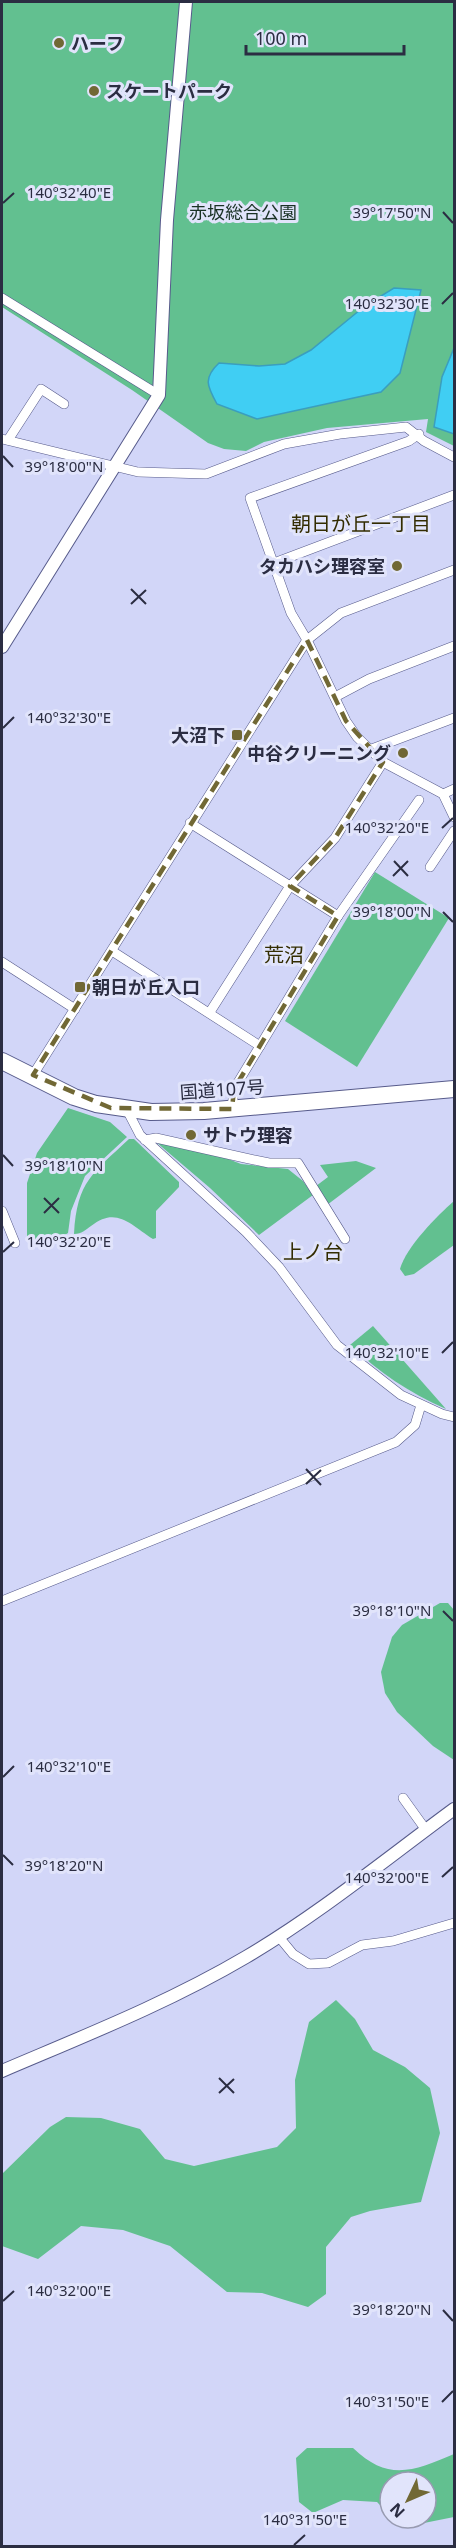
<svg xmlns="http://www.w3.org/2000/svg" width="456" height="2548" font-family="'Noto Sans','Noto Sans JP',sans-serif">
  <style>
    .green { fill: #62c090 }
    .water { fill: #40cef3; stroke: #3a9ebe; stroke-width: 1.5 }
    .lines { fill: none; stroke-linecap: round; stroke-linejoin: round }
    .minor-casing { stroke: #575b8b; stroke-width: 10 }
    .tertiary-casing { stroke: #575b8b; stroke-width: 14 }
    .trunk-casing { stroke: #575b8b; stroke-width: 18 }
    .minor { stroke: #fff; stroke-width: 9 }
    .tertiary { stroke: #fff; stroke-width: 12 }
    .trunk { stroke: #fff; stroke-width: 16 }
    .marked { fill: none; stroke: #716835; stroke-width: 4.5; stroke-dasharray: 12 8; stroke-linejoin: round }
    .ticks { fill: none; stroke: #2b2d42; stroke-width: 2 }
    .poi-dot { fill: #716835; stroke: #e1e4fb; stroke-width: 2 }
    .labels { text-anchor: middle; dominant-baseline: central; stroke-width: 6; stroke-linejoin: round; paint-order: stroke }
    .poi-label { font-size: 18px; font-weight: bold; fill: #2b2d42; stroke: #e1e4fb; text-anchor: start }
    .park-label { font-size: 18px; fill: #193124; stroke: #e1e4fb }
    .street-label { font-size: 18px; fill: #2b2d42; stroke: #e1e4fb }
    .neighbourhood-label { font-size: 20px; fill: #332c01; stroke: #e1e4fb }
    .ticks-label { font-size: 15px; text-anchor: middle; fill: #2b2d42; stroke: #e1e4fb; stroke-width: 6; stroke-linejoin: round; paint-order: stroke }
  </style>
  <rect width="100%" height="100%" fill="#d2d6f8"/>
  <g class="green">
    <polygon points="2,2 454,2 454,446 426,432 428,419 327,428 264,442 246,451 224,449 208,443 132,390 2,307"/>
    <polygon points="375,872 449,918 357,1067 285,1021"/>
    <polygon points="68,1108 110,1122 127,1137 85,1176 71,1211 68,1233 44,1248 27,1237 27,1183 37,1153"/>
    <path d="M129,1139H134L179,1182V1187L156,1211V1238L153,1239C130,1224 116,1206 91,1226C85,1230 82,1234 74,1234C77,1181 93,1173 129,1139Z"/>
    <polygon points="156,1142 218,1155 241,1164 288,1169 303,1181 313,1195 259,1235 210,1188"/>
    <polygon points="356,1161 376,1168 327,1205 316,1186 328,1177 320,1165"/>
    <path d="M454,1201V1245L414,1274L405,1276L400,1269C406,1247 437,1216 454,1201Z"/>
    <path d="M373,1326L446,1409C409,1393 379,1372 350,1345Z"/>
    <polygon points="440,1603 448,1603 454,1610 454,1760 433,1746 397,1712 385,1693 381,1672 392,1637 402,1625"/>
    <polygon points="336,2000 355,2019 373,2050 405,2067 430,2088 440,2133 421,2202 370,2211 351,2217 326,2247 326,2294 308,2307 262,2293 227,2292 170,2246 123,2230 81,2226 38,2259 2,2246 2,2174 50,2127 66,2117 101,2118 140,2129 165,2159 194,2166 277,2147 296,2128 295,2080 309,2022"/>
    <path d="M307,2448H353C388,2482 414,2471 454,2454V2517L419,2524L393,2518H426V2482H390V2515L377,2502L343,2500L313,2513L299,2502L296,2458Z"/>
  </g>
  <g class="water">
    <path d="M394,288L421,290L400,373L381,392L257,419L217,404C207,386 203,378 219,363L259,366L285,364L311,350L366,305Z"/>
    <polygon points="454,348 454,434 434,427 442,377"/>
  </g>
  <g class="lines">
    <g class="minor-casing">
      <g id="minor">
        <polyline points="2,298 159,395"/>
        <polyline points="419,434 409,441 250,498 291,613 307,640 346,721 357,737 383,762 443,794 454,817"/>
        <polyline points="2,439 138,472 206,474 284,444 340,434 406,427 424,441 454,457"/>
        <polyline points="8,440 41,389 64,404"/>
        <polyline points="274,563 454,495"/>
        <polyline points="335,697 369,679 454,646"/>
        <polyline points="369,750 454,718"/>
        <polyline points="443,794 454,789"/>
        <polyline points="190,823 338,916"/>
        <polyline points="430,867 454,831"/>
        <polyline points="112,951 260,1046 338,916 419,800"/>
        <polyline points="2,962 75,1009"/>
        <polyline points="210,1012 290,886 335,838 383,762"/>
        <polyline points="33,1075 307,640 341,613 454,570"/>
        <polyline points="232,1109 234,1089 260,1046"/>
        <polyline points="127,1110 140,1135 246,1232 279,1267 337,1345 401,1395 442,1414 454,1417"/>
        <polyline points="145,1140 156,1138 245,1158 269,1163 298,1163 345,1239"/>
        <polyline points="2,1211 15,1243"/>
        <polyline points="2,1601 396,1442 415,1425 421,1405"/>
        <polyline points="403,1798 426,1830"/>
        <polyline points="279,1937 293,1954 309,1964 328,1963 362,1945 393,1941 454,1923"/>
      </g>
    </g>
    <g class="tertiary-casing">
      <g id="tertiary">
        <polyline points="2,647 159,395 167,220 186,2"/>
        <path d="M2,2071C84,2036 168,2003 246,1957C319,1914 386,1859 454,1809"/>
      </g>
    </g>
    <g class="trunk-casing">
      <polyline id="trunk" points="2,1061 74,1097 96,1104 151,1112 204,1111 454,1089"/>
    </g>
    <use href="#minor" class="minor"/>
    <use href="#tertiary" class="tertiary"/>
    <use href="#trunk" class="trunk"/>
  </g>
  <path class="marked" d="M307,640L346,721L383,762L335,838L290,886L338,916L234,1089L232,1109L111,1108L33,1075Z"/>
  <path class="ticks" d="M3,203L14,193M443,212L453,223M442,304L453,293M3,456L13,467M131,589L146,604M131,604L146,590M3,728L14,717M442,828L453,818M394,861L408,876M393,876L408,861M443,912L453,922M3,1155L13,1166M44,1198L59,1213M44,1213L59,1198M3,1252L14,1242M442,1353L453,1342M306,1469L321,1485M306,1484L321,1470M443,1611L453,1621M3,1777L14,1766M3,1855L13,1865M442,1877L453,1867M219,2078L234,2093M219,2093L234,2079M3,2301L14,2291M443,2310L453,2321M442,2402L453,2391M294,2545L305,2535"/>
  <g class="poi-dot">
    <circle cx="59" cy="43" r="6"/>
    <circle cx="94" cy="91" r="6"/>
    <circle cx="397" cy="566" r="6"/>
    <rect x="231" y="729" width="12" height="12" rx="3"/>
    <circle cx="403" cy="753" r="6"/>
    <rect x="74" y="981" width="12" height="12" rx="3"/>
    <circle cx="191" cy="1135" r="6"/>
  </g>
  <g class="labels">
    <g class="poi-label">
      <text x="71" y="43">ハーフ</text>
      <text x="106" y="91">スケートパーク</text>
      <text x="385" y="566" text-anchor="end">タカハシ理容室</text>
      <text x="225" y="735" text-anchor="end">大沼下</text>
      <text x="391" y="753" text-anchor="end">中谷クリーニング</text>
      <text x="92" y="987">朝日が丘入口</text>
      <text x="203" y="1135">サトウ理容</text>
    </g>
    <g class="park-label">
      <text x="243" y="212">赤坂総合公園</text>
    </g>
    <g class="street-label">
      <text transform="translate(222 1089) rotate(-4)">国道107号</text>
    </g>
    <g class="neighbourhood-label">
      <text x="361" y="523">朝日が丘一丁目</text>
      <text x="284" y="954">荒沼</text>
      <text x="313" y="1251">上ノ台</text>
    </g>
  </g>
  <g class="ticks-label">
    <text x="69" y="198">140°32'40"E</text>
    <text x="392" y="218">39°17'50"N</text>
    <text x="387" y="309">140°32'30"E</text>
    <text x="64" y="472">39°18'00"N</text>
    <text x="69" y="723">140°32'30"E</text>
    <text x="387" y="833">140°32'20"E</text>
    <text x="392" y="917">39°18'00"N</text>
    <text x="64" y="1171">39°18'10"N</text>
    <text x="69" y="1247">140°32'20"E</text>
    <text x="387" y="1358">140°32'10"E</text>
    <text x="392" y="1616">39°18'10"N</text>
    <text x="69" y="1772">140°32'10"E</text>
    <text x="64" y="1871">39°18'20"N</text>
    <text x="387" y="1883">140°32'00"E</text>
    <text x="69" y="2296">140°32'00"E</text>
    <text x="392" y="2315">39°18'20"N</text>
    <text x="387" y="2407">140°31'50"E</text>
    <text x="305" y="2525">140°31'50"E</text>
  </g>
  <rect width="456" height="2548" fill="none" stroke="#2b2d42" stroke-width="6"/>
  <g transform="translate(408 2500) rotate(226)"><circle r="28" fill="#e1e4fb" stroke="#989bb1" stroke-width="1.5"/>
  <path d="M0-4.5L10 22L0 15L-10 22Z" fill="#716835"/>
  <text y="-9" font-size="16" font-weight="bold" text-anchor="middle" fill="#2b2d42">N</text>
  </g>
  <path d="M246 45v9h158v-9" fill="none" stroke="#2b2d42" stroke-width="3"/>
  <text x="255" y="45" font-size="18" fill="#2b2d42" stroke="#e1e4fb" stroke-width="4.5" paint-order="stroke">100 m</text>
</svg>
